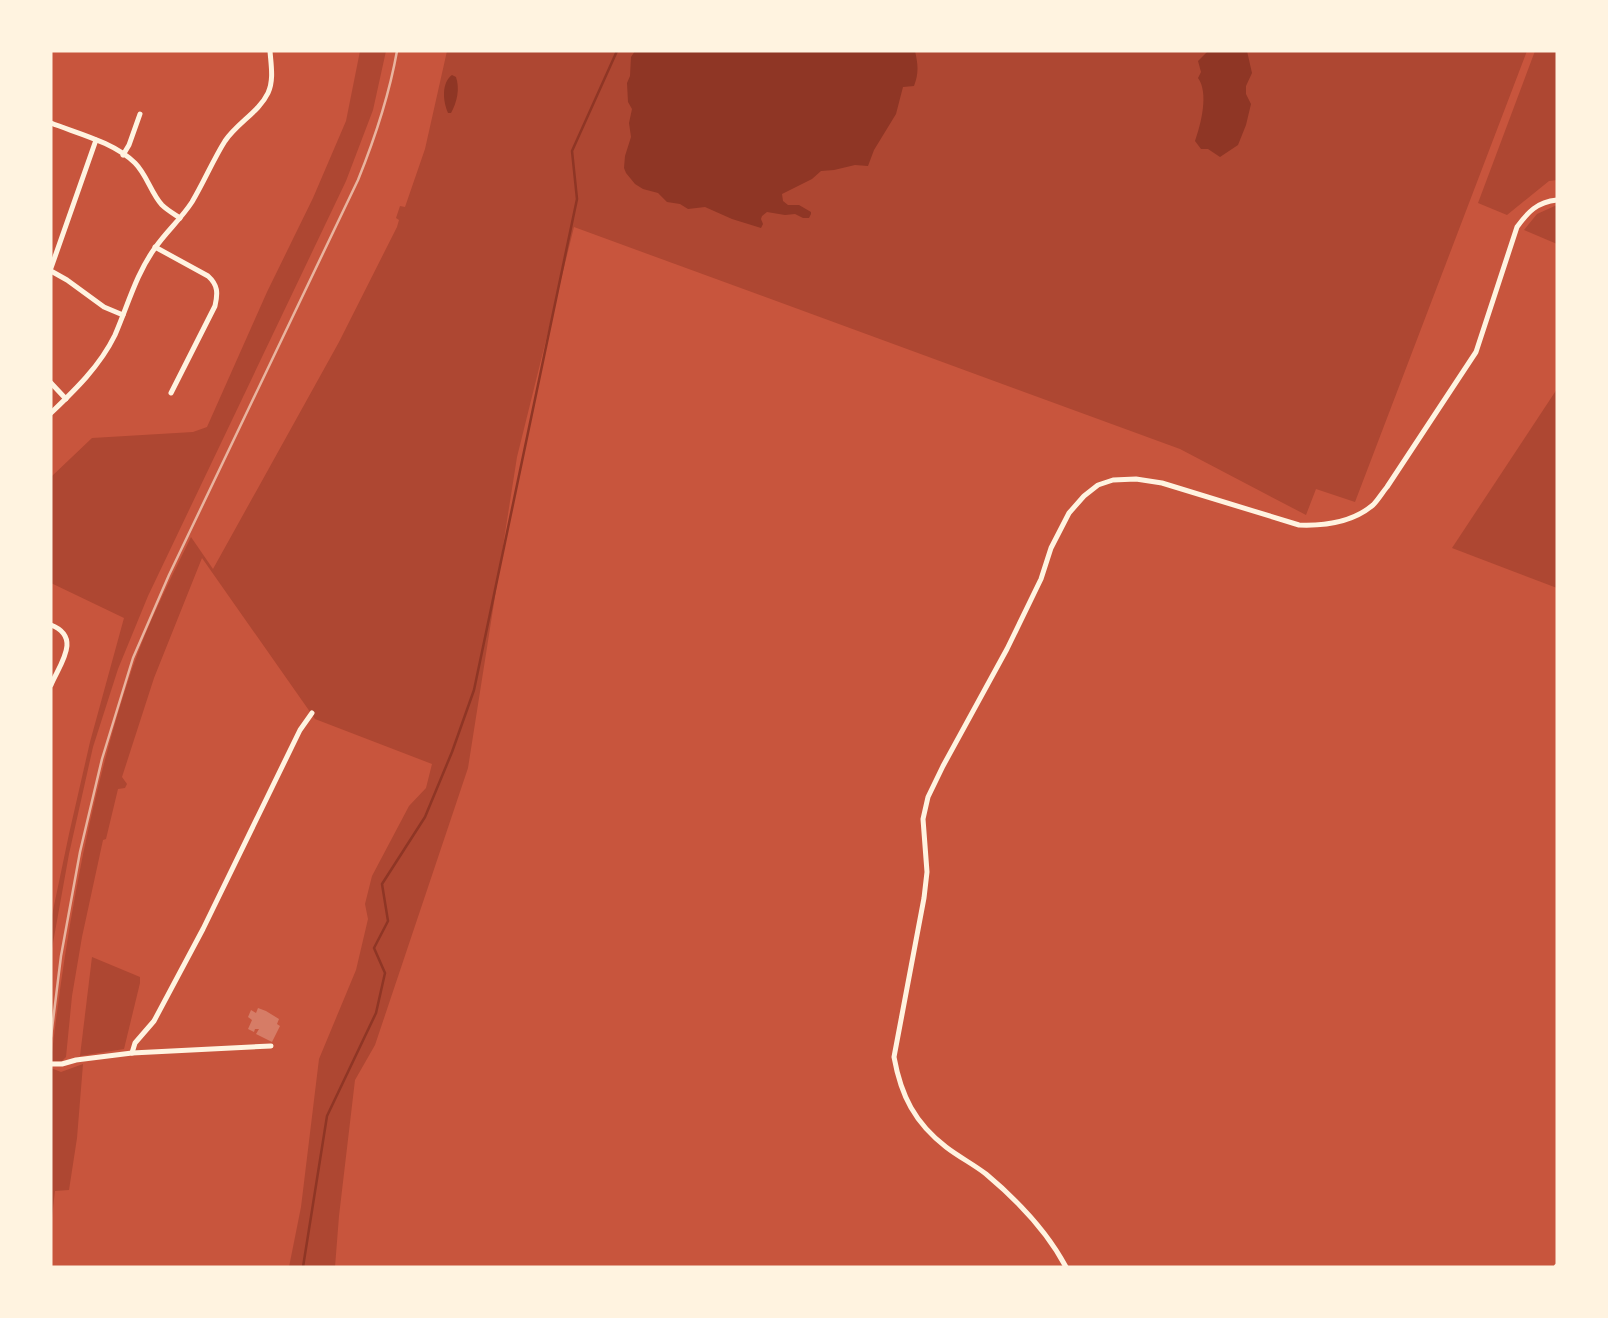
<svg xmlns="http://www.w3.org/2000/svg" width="1608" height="1318" font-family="Lato,sans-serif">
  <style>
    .green { fill: #ae4732 }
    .water { fill: #8f3625 }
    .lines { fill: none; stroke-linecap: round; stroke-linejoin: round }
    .stream { stroke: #8f3625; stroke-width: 2.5 }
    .building { fill: #d67c66 }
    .minor { stroke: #fff3e0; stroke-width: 5 }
    .rail { stroke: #e9b49f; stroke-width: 2.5 }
  </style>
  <rect width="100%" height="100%" fill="#c8553d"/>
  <g class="green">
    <polygon points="360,51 386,51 373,110 346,181 148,596 118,669 93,747 69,854 51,954 51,920 69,834 90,742 124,618 51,583 51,477 92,438 193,432 207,427 267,292 313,198 346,121"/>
    <path d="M447,51H1527L1355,502L1316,489L1306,515L1180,449L574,227L517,457L468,768L375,1045L355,1080L339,1216L335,1267H289L301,1207L319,1059L356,970L368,919L365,904L372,876L409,806L426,788L432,764L315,719L202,558L154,678L122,777L127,784L125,788L118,789L106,839L103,840L82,937L72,996L66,1057L62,1061H51C66,930 90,794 132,669C148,623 170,580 191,537L213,569L339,342L397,227L399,220L396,218L400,206L405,207L425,149Z"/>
    <polygon points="1535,51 1557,51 1557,180 1549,181 1507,215 1478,203"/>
    <polygon points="1557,205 1557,244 1524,230 1537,214"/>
    <polygon points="1557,389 1557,588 1452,548"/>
    <polygon points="92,957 140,977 140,983 124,1049 80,1056"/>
    <polygon points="83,1064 77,1138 69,1190 55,1191 51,1226 51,1068 61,1072"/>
  </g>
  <g class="water">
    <path d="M635,51H915C918,64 919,73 914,86L903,87L896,114L874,150L868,166L855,165L834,170L821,171L812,179L782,194L783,201L788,205H799L811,212V214L809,218H803L795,214L785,215L767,212L762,216L761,219L763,224L761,228L732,219L705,207L688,209L680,204L667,202L658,193L643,189L635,184L626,173L624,168L625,156L631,137L629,123L632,109L628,102L627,83L630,76L631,57Z"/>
    <path d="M1208,51H1247L1252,73L1246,86V94L1251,104L1246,125L1238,145L1220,157L1208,149H1201L1195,141C1201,124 1209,93 1198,78L1201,72L1198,61Z"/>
    <path d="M452,75L456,77C460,89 457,102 451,113H448C443,102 441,83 452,75Z"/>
  </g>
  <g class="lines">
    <polyline class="stream" points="303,1267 327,1116 376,1013 385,973 374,948 388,921 382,884 425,817 452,752 474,690 577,199 572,151 617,51"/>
  </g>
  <polygon class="building" points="258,1008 266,1011 279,1019 277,1024 280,1026 272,1042 256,1034 259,1029 255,1029 254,1032 248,1029 252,1020 248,1017 251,1010 256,1013"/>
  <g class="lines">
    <g class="minor">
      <path d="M51,123C79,134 113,142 135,163C147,175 151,193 162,205C167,210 174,214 180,218"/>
      <polyline points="123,155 129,145 140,114"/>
      <path d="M155,247L208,276C218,285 218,293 215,306L171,393"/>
      <polyline points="51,268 96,140"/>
      <polyline points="51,271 67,280 104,307 123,315"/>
      <polyline points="51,383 66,399"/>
      <path d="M51,413C75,390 100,366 115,335C128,305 136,274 155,248C166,232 181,219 192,202C204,182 213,160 225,141C237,123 259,112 268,93C274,80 271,65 270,51"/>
      <path d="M51,625C82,637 60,664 51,685"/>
      <polyline points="132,1053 135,1043 154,1021 203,929 300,730 312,713"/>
      <polyline points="51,1064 62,1064 76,1060 132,1053 271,1046"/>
      <path d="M1066,1267C1047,1231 1017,1200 986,1174C973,1164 959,1157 946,1147C915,1123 901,1096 894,1057L924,898L927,872L923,819L928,797L943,766L1007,649L1041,579L1051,548L1069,513L1084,496L1098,485L1113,480L1136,479L1162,483L1299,525C1324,526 1353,522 1373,505C1378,500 1382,493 1387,487L1476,352L1517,227C1528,212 1537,202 1557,200"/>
      <polyline points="1556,1267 1557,1266"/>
    </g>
    <path class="rail" d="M51,1037L61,956L80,852L102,759L133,658L169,575L358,180C375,138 389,96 397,51"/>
  </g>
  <rect width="1608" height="1318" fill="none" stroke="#fff3e0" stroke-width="105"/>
</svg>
